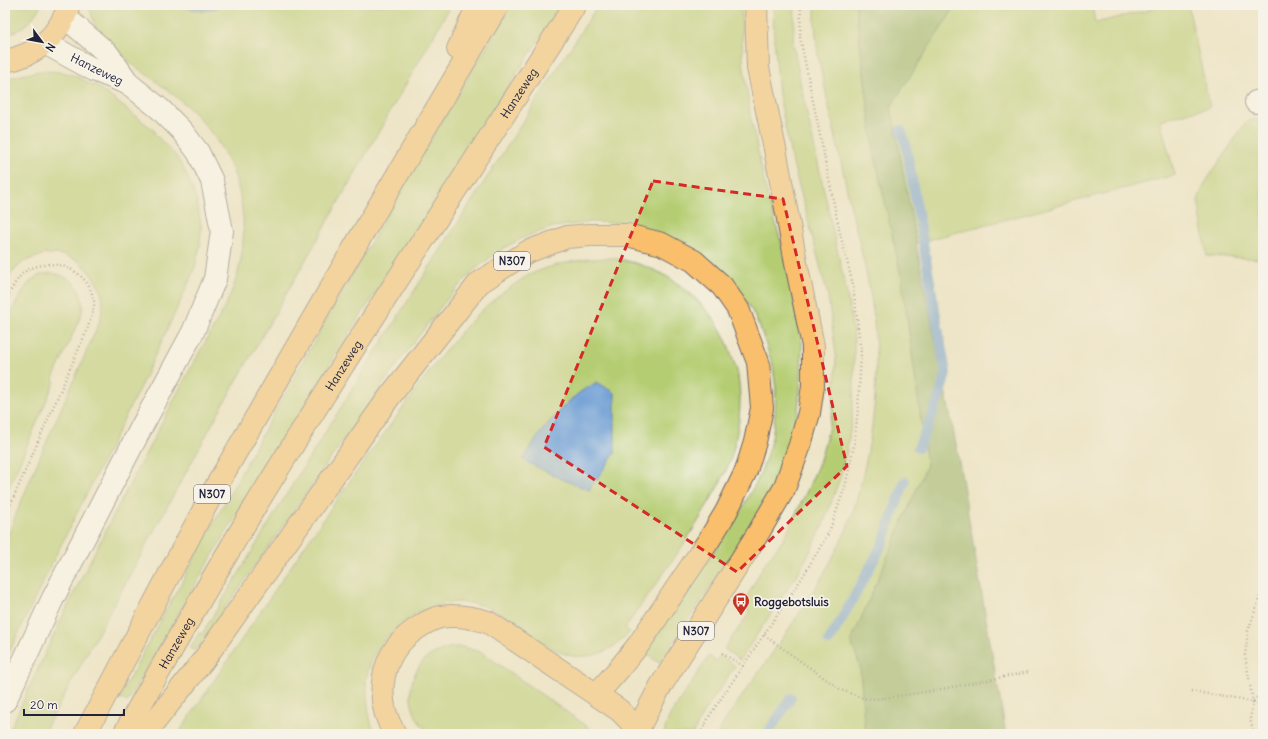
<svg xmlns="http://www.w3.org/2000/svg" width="1268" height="739" font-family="Delius,sans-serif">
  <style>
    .green { fill: #b5cd72; stroke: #6c7856; fill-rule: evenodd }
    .forest { fill: #90b064; stroke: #596950 }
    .water { fill: #6b9cd5; stroke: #465f88 }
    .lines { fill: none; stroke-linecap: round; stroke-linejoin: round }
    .stream { stroke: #6b9cd5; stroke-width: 10 }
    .minor-casing { stroke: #69666c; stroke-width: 24 }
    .major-casing { stroke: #69666c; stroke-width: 24 }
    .highway-casing { stroke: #69666c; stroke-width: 24 }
    .path { stroke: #69666c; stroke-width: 2.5; stroke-dasharray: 1 3; stroke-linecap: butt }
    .minor { stroke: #fff; stroke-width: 22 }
    .major { stroke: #f9bf6d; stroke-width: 22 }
    .highway { stroke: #f9bf6d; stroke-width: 22 }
    .marked { fill: none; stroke: #d62828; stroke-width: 3; stroke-dasharray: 8 5; stroke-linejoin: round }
    .labels { text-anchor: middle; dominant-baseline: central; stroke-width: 3.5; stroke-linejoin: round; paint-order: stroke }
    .shield { fill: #f7f3e8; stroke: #62616f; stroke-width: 1 }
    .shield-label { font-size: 11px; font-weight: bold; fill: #22223b }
    .street-label { font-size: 12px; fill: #22223b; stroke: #f7f3e8 }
    .poi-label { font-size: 12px; font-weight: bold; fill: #22223b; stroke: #f7f3e8; text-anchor: start }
  </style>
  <rect width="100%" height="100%" fill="#f7f3e8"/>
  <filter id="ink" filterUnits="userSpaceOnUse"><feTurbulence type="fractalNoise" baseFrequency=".025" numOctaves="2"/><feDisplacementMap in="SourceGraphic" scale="8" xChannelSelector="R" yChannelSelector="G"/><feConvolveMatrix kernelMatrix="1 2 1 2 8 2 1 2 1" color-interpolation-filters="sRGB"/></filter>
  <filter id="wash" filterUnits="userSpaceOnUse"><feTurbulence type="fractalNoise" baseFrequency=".012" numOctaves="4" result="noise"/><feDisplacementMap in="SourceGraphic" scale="16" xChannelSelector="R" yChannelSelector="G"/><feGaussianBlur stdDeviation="0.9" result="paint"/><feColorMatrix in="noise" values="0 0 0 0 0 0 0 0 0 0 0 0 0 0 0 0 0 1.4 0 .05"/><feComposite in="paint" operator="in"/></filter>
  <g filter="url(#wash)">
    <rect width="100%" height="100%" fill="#eee5c8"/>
    <g class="green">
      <path d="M5,5H41C34,18 21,33 5,34Z"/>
      <path d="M89,5H176L202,11L218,8L219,5H451L220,410L43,734H8C28,690 48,647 69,603C100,540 133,478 166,415C178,391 191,368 204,344C217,322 230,300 237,276C247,242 245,204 233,171C221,141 199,115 174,95C151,76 112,54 97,29C93,22 91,13 89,5Z"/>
      <path d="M512,5H561C464,157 364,307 270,460C221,540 174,621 127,702L119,697C190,567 260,436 333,308C391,206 451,105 512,5Z"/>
      <polygon points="598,5 741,5 743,61 750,113 766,190 784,252 802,344 801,380 798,411 785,459 764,504 725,566 659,663 645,653 736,519 759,477 766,458 772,438 775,414 776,389 773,366 760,327 751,309 740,293 713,264 655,231 622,223 592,222 553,227 525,237 502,249 473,271 443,304 393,370 195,651 190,648 199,633 202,634 291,487 409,299"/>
      <polygon points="773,5 795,5 793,43 802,91 847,294 854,338 854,389 852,419 847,450 840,478 823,525 811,550 798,573 740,660 724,649 750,612 742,606 765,563 783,540 806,493 819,463 825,443 833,409 835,384 836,355 828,296 790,152 779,95 774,38"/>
      <path d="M815,5H856V11L874,152L902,280L927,465L851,642L860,666L865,734H717L725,721C767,658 816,598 847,528C854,511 859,492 863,474C876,420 879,366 873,311C868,273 857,236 849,199C839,152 828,104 818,56L815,25Z"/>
      <polygon points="956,5 1092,5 1095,23 1169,5 1188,5 1210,107 1160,120 1175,175 916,243 891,106"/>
      <path d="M39,71C62,71 74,73 93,86L94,84L155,131L154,133L176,156L185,171L193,190L198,206L201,226L200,246L195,267L187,287L143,381L53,561L5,661V542L32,475L99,323L102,312L103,301L101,291L96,282L87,269L78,261L67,256L56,254H45L23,262L11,274L5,284V79Z"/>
      <polygon points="1263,118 1263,259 1207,256 1198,200 1205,183 1246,122"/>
      <path d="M588,259C598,259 609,257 618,259C655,266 682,282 706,310C719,324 728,341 733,360C735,365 738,371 738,377C743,405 738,435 730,461C724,476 716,490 708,504C684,548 653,587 625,628L630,632C615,649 597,658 574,656C552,654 524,626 504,615C461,590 413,604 383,642C375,652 368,668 366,681C366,685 367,689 367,693C368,707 369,720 375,734H178C249,630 317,524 392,423C426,377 458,326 505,291C513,286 521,279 529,275C548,266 568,262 588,259ZM597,382L590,490L559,478L523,460L557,413L579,393Z"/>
      <path d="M51,273C73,276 85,291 82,313L53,379L55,381L5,496V322L27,285L33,279L40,275Z"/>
      <path d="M451,647H463L481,652L598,734H431C406,716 403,677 428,657C435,652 443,650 451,647Z"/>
      <polygon points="720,655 735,666 702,715 693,734 664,734 666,725 670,715 709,656 716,661"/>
    </g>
    <polygon class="forest" points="856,5 956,5 891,106 916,243 956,444 1006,734 865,734 860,666 851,642 927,465 902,280 874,152 856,11"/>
    <g class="water">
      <polygon points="176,5 219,5 218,8 202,11"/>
      <path d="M597,382L615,393V453L589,490L559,478L523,460C536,436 557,410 579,393C584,389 591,386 597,382Z"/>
    </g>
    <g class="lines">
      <g class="stream">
        <path d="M901,130L906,145L946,373C940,399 929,423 918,448"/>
        <polyline points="829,641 853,599 883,543 895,507 905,481"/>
        <polyline points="767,734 791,698"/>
      </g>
    </g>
  </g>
  <g filter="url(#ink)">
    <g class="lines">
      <g class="minor-casing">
        <g id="minor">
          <polyline points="65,17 108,54 129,84"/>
          <polyline points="1256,102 1263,100"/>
          <polyline points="5,701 53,598 141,428 193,332 215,279 222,231 212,181 198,152 182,131 160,109 129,84 94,70 45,43"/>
        </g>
      </g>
      <g class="major-casing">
        <g id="major">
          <path d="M5,61C37,55 59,36 69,5"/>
          <path d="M395,734C373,698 380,653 416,629C423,624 432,619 440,617C457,614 472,617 488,622L619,710L638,729L641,734"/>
        </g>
      </g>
      <g class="highway-casing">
        <g id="highway">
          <polyline points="458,49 478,5"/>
          <polyline points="638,729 660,687 757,535 784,489 800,445 809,413 813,386 813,346 797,268 775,149 758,68 756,5"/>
          <polyline points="85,734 214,490 348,258 498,5"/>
          <path id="s1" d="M124,734C166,659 209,584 253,510C357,339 467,173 575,5"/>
          <polyline points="145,734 205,658 390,396 479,283 527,252 567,237 590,235 627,235 662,244 694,261 722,286 738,309 758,362 762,408 755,442 746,471 726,512 709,540 639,644 619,669 597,694"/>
        </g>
      </g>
      <g class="path">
        <path d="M5,301C11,291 16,278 26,271C28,269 32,268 35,267C56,259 82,269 91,291C93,296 95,302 94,306C93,314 89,323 87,330L5,517"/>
        <polyline points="764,635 841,690 863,698 876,699 926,692 1029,672"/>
        <polyline points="722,653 743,666"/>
        <polyline points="1191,691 1253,702 1263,690"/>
        <polyline points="1253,702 1263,706"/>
        <polyline points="700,734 710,715 802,578 829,532 845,487 854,445 858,409 861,353 853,285 839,229 800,37 801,5"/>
        <polyline points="1254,734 1250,719 1253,702 1245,655 1248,631 1263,588"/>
      </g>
      <use href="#minor" class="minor"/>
      <use href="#major" class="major"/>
      <use href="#highway" class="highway"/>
    </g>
  </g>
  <path d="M0 0H1268V739H0ZM653,181L783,199L847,466L737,572L544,447Z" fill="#eee5c8" fill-opacity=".55" fill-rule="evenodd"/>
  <path class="marked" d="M653,181L783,199L847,466L737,572L544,447Z"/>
  <defs>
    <g id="bus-pin" transform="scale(0.9)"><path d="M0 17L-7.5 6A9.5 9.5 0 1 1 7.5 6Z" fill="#c8321e" stroke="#f7f3e8"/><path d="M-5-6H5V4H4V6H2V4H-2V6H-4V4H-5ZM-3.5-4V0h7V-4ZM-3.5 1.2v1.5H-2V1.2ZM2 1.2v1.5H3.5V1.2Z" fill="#fff"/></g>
  </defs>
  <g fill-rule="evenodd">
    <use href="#bus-pin" x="741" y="601"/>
  </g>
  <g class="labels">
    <g class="shield">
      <rect x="494" y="252" width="36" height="18" rx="3"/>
      <rect x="194" y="485" width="36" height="18" rx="3"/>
      <rect x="678" y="622" width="36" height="18" rx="3"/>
    </g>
    <g class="shield-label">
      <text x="512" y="261">N307</text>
      <text x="212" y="494">N307</text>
      <text x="696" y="631">N307</text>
    </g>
    <g class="street-label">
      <text transform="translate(97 69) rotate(26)">Hanzeweg</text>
      <text stroke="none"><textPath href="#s1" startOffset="753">Hanzeweg</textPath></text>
      <text stroke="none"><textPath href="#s1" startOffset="429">Hanzeweg</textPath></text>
      <text stroke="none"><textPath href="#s1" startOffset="105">Hanzeweg</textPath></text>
    </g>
    <g class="poi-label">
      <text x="754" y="601">Roggebotsluis</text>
    </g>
  </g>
  <rect width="1268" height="739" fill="none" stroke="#f7f3e8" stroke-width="20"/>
  <g transform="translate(42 42) rotate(122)" stroke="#f7f3e8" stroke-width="3" paint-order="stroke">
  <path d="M0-3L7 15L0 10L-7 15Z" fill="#22223b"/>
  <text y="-6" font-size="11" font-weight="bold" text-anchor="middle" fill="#22223b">N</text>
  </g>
  <path d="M24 709v6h100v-6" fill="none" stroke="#22223b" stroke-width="2"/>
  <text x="30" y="709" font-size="12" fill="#22223b" stroke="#f7f3e8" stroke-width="3" paint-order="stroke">20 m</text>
</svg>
